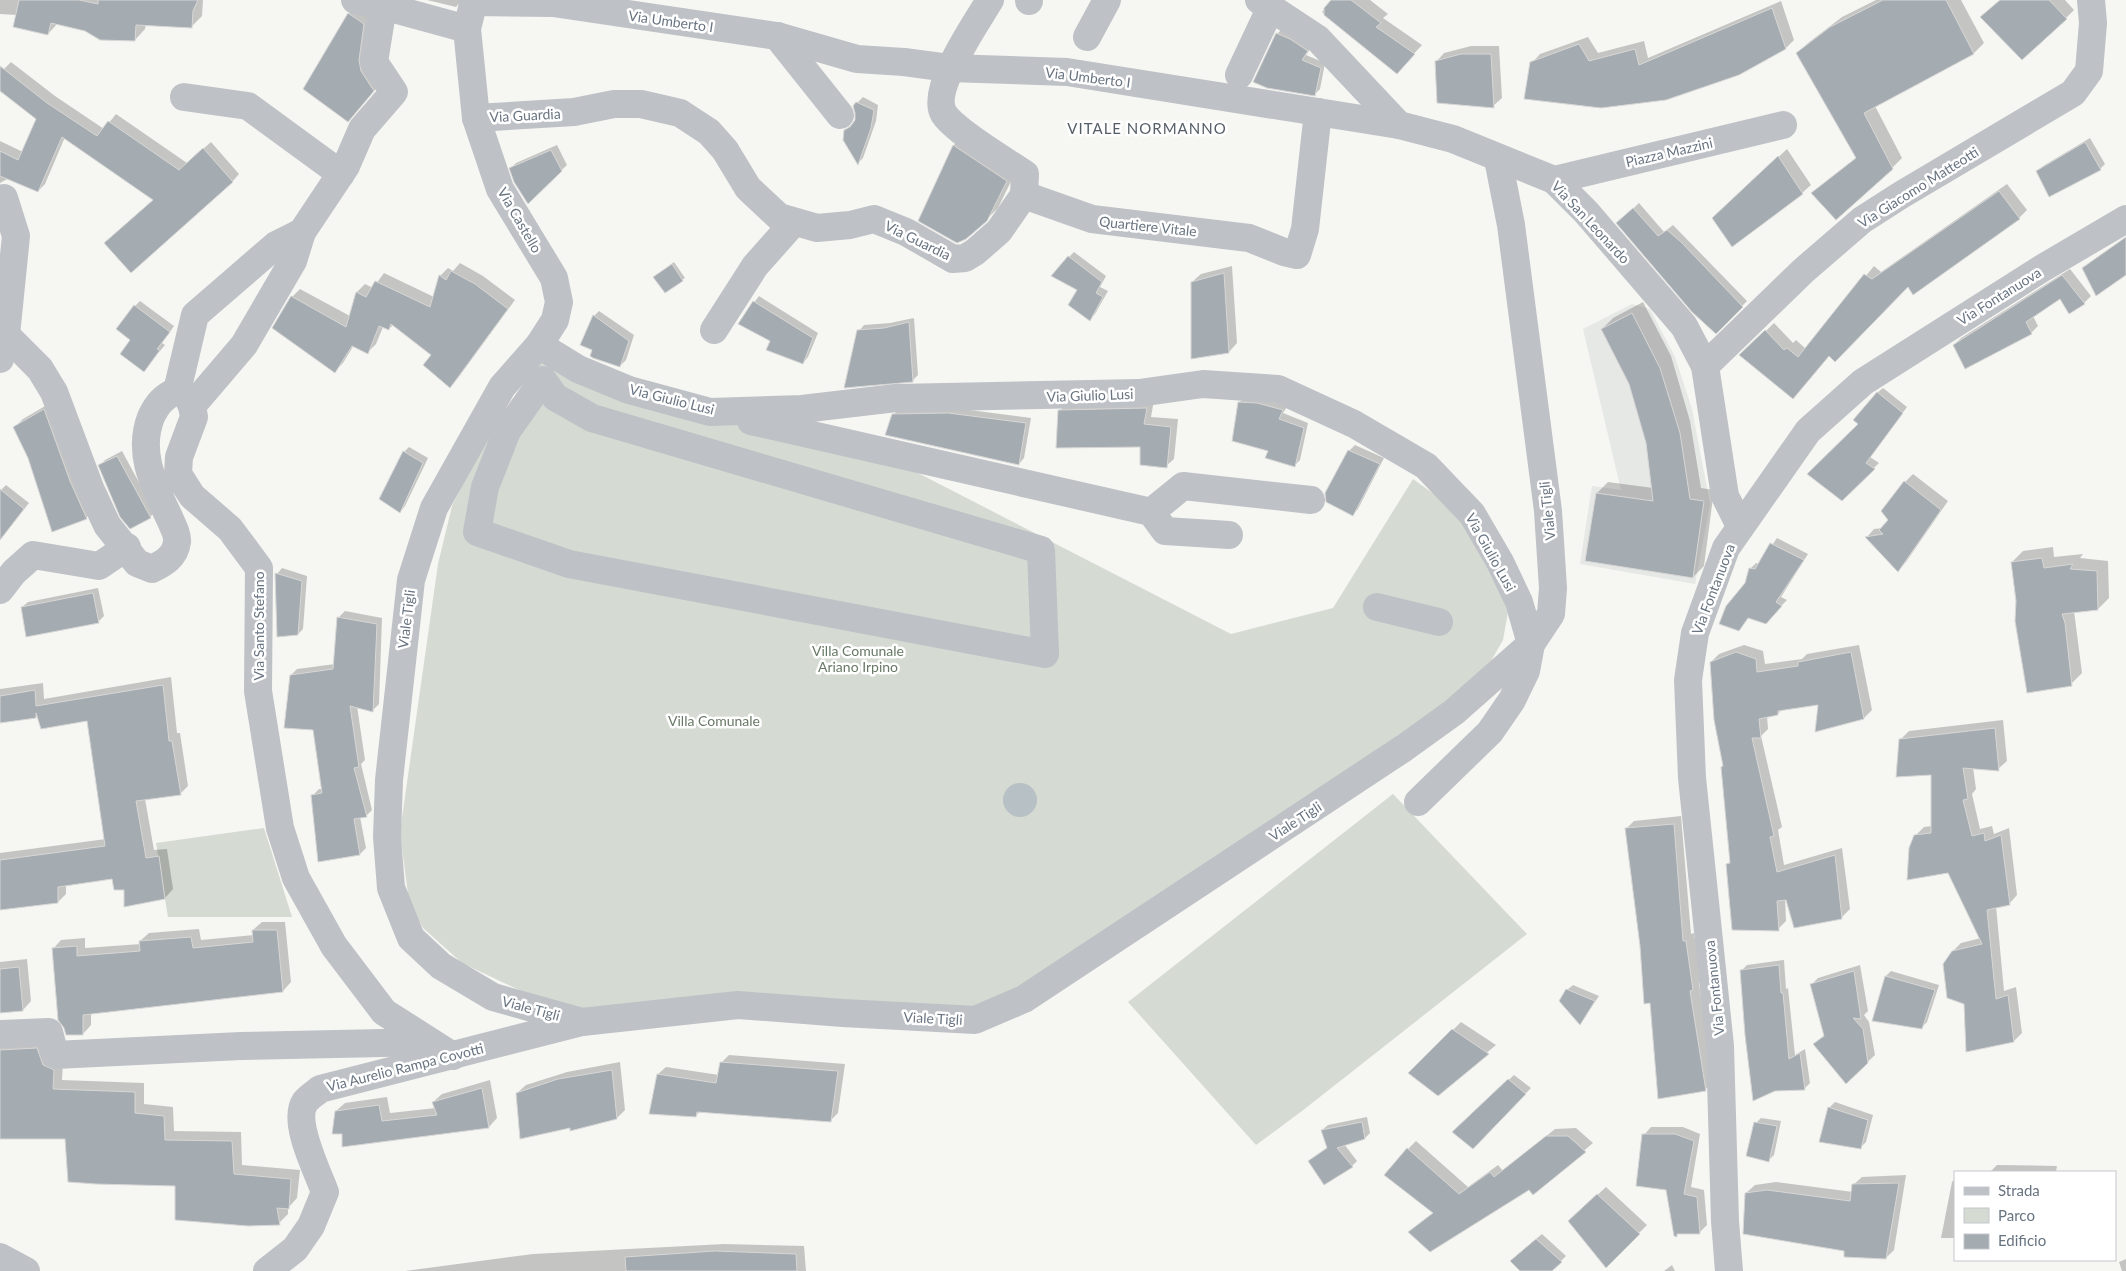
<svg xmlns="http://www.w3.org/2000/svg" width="2126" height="1271" font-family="Lato,sans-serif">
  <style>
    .built { fill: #e6e8e6 }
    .green { fill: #d5dad3 }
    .water { fill: #b7c0c5 }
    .shadow { fill: #0003 }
    .building { fill: #a4abb1; stroke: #d7d7d6 }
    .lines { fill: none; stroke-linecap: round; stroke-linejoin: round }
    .minor { stroke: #bec1c5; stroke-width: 28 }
    .labels { text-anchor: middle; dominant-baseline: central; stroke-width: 5; stroke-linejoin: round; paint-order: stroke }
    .street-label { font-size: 14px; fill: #687481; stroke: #fff }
    .park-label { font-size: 14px; fill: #687966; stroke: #fff }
    .neighbourhood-label { font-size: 15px; letter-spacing: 1px; fill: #555e67; stroke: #fff }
  </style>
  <rect width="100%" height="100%" fill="#f6f6f3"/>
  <polygon class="built" points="1632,304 1650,309 1675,357 1692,409 1710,504 1695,584 1580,564 1592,486 1621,490 1583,329"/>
  <g class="green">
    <polygon points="541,363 628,399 883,455 1231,634 1333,608 1413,479 1456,510 1480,547 1508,612 1503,640 1491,661 1459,695 995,1017 574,1016 462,963 423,928 409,902 400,832 438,564 452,506 491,429"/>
    <polygon points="1393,794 1527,934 1302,1111 1256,1145 1128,1002"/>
    <polygon points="264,828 292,917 168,917 156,843"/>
  </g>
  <circle class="water" cx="1020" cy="800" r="17"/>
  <g class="shadow">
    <polygon points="0,0 203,0 202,16 191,27 146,24 145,29 135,40 58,23 48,34 17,15 0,14"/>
    <polygon points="427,0 462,0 456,7"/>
    <polygon points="1333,0 1370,0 1388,14 1383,18 1422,45 1397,72 1322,12"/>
    <polygon points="1876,0 1961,0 1984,43 1974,53 1875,106 1902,158 1892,168 1813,193 1857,157 1798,53 1808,43 1842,17"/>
    <polygon points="2000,0 2065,0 2074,10 2066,18 1982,17"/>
    <polygon points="1781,1 1794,40 1786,48 1738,74 1532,63 1540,54 1588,37 1598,53 1644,41 1648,58"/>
    <polygon points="357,6 372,15 382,82 356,112 349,14"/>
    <polygon points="1282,29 1312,46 1306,55 1325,63 1320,89 1315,94 1277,34"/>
    <polygon points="1471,46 1499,46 1502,98 1493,106 1436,62 1444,53"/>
    <polygon points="11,62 55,96 104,129 116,114 187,163 211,142 239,174 232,182 155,200 65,137 45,184 38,191 9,178 0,183 0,141 23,152 37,119 0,90 0,73"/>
    <polygon points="863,97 878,105 876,121 863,158 858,163 845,130 856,121 857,103"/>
    <polygon points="966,134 1017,169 998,208 986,220 919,220 954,145"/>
    <polygon points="2090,138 2105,164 2100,169 2038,172 2043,166"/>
    <polygon points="557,145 567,165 528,202 511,168 516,163"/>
    <polygon points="1787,149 1811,185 1802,193 1722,210"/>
    <polygon points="2007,184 2027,210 2019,218 1908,285 1830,355 1801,389 1741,355 1774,323 1793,343 1796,340 1806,349 1874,266 1881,272"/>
    <polygon points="1639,203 1664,232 1673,225 1747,301 1716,332 1618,223"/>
    <polygon points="1074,252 1106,276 1100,287 1108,291 1095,314 1090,319 1069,257"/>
    <polygon points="674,262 685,278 665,291 657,275"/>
    <polygon points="460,263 483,276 515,300 458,378 450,387 433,355 394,324 389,329 383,327 376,344 367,353 354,345 343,363 335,371 292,297 300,289 350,316 357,292 365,284 373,288 384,273 434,297 440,276 448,268 453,271"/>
    <polygon points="1232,266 1237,343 1229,352 1192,282 1201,274"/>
    <polygon points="2070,269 2091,296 2084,303 2061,297 2033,316 2038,326 2031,333 1954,345 1961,338"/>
    <polygon points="759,296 818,333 808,357 803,363 771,340 739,323"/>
    <polygon points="140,301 174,326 162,343 165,345 144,370 132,340 135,306"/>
    <polygon points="1643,302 1671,356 1690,421 1701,488 1714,490 1704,566 1693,577 1597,493 1608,482 1653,488 1647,443 1630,383 1602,329 1613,318"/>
    <polygon points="599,311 634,335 626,360 620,366 594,316"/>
    <polygon points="914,318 918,375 912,381 859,331 864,325 890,323"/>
    <polygon points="1883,388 1907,407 1870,457 1879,463 1841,500 1860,424 1877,393"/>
    <polygon points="1244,397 1288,405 1283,413 1308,423 1300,460 1295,465 1269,450 1239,403"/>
    <polygon points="1154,400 1151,417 1178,419 1174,459 1166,466 1141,446 1060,411 1067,403"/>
    <polygon points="52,402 95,509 86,518 29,457 14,428 23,419"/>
    <polygon points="954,408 1031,418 1024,458 1019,464 893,415 899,409"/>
    <polygon points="1355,445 1384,458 1358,509 1353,514 1326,493 1349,451"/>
    <polygon points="409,447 428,458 405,506 400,512 404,452"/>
    <polygon points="122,451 155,512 150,517 100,466 105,460"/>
    <polygon points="1913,474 1948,501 1906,562 1898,570 1867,537 1874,529 1883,528 1890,520 1905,482"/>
    <polygon points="6,485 29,503 0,540 0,491"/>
    <polygon points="1777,538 1808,554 1781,597 1787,600 1765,622 1749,617 1739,629 1751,568 1756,563 1759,564"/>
    <polygon points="2053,547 2054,557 2083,554 2080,558 2108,561 2109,598 2098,609 2074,611 2082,673 2071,684 2017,601 2012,562 2023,551"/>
    <polygon points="282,568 307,576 303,629 298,634 277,574"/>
    <polygon points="98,588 104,616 98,622 22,607 28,602"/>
    <polygon points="345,611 382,618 379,704 373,710 357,706 365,760 361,764 372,810 366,816 360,817 366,848 360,854 312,796 319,789 323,789 314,728 291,675 297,669 335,664 339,617"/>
    <polygon points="1744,645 1763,651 1765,664 1802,659 1807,654 1859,645 1872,710 1864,718 1820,703 1782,709 1778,714 1767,716 1768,729 1761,736 1782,827 1778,830 1784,865 1842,848 1850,909 1842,917 1785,896 1786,921 1778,929 1727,864 1731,861 1724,765 1711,662 1719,654"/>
    <polygon points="171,677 177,733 180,733 188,786 180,794 145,799 154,850 167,849 173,889 165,898 125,905 125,888 113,878 66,885 66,894 58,902 0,909 0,853 106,839 88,720 38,714 36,717 0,722 0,689 43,683 44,699"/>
    <polygon points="2003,720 2007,761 1998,769 1973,767 1976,789 1972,794 1980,829 1992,826 1994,834 2009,828 2017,895 2009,904 1996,906 2004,991 2016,987 2022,1033 2014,1041 1966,1003 1953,951 1961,943 1981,938 1949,872 1915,836 1924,827 1932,826 1932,774 1901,739 1909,731"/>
    <polygon points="1681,816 1691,934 1694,933 1701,980 1699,983 1713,1081 1705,1090 1651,1001 1641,946 1626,829 1634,821"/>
    <polygon points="262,922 285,922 291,982 283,991 91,1013 91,1025 83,1034 53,949 61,940 85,938 85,948 141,944 140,941 149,933 199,929 201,940 254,935 253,930"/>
    <polygon points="27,959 31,1001 23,1010 0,1012 0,962"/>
    <polygon points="1784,960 1786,989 1788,988 1795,1055 1805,1049 1810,1083 1804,1089 1742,970 1747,965"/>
    <polygon points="1860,965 1868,1011 1864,1015 1869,1022 1875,1055 1846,1082 1814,1044 1825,1035 1811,985 1818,978"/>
    <polygon points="1891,971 1939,985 1927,1022 1921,1028 1886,976"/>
    <polygon points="1573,985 1599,996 1580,1024 1567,990"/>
    <polygon points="1461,1022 1496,1045 1438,1094 1410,1073"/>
    <polygon points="0,1037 46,1039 63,1061 62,1080 144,1083 144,1104 173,1107 174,1131 241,1132 242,1165 300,1170 297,1198 288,1208 288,1214 279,1223 176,1185 66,1137 0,1138"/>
    <polygon points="729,1055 845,1064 838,1113 830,1121 700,1111 696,1116 658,1074 666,1067 719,1075 721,1063"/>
    <polygon points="620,1062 625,1110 617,1118 571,1126 517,1093 526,1085 567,1072"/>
    <polygon points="1514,1075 1531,1088 1473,1148 1454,1131"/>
    <polygon points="490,1080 497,1118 489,1127 343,1133 336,1111 345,1103 387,1097 390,1113 436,1108 433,1102 442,1094"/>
    <polygon points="1835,1102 1873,1115 1866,1142 1861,1147 1829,1108"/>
    <polygon points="1367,1117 1370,1133 1365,1138 1344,1144 1357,1161 1352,1166 1315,1156 1328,1147 1322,1130 1328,1125"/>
    <polygon points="1761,1118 1781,1121 1774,1155 1769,1160 1756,1123"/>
    <polygon points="1651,1127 1683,1127 1700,1134 1691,1187 1704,1190 1707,1225 1699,1233 1679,1233 1676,1235 1668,1188 1644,1135"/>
    <polygon points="1576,1128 1593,1143 1534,1193 1530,1188 1410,1232 1434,1212 1408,1149 1416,1141 1468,1187 1498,1165 1503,1171 1555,1129"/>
    <polygon points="1997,1165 2057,1166 2056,1172 1990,1172"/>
    <polygon points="1906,1175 1894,1250 1886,1258 1746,1193 1755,1185 1776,1182 1853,1192 1853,1185 1862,1177"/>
    <polygon points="1955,1179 1955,1238 1941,1238 1952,1182"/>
    <polygon points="1606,1187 1647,1225 1606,1266 1578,1213"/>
    <polygon points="1542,1234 1566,1256 1551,1271 1522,1271 1517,1255"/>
    <polygon points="724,1244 804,1246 806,1271 405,1271 533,1254"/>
    <polygon points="2126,1259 2126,1271 2122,1271 2119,1262"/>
    <polygon points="1672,1265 1675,1271 1664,1271"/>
  </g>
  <g class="building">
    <polygon points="19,0 79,0 98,4 98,0 198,0 193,11 192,28 136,25 135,41 100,40 85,31 51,23 48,35 13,27"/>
    <polygon points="1331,0 1351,0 1381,23 1376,27 1415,54 1397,74 1324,15 1324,8"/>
    <polygon points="1883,0 1946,0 1974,54 1864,113 1893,169 1836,220 1811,193 1856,158 1796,53 1830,27"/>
    <polygon points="2000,0 2049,0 2067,19 2022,60 1980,17"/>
    <polygon points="1772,8 1786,49 1739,75 1666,100 1601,108 1524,99 1530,62 1579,44 1589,61 1635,49 1639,65"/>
    <polygon points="348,13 364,24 359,60 361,71 374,91 348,122 303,89"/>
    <polygon points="1276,33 1290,39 1308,51 1302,60 1321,68 1315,96 1267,88 1253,82"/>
    <polygon points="1461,54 1491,54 1494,108 1437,103 1435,61"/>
    <polygon points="0,66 47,103 97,136 108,121 179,170 203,148 233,182 131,273 104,243 153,200 62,137 38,192 0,176 0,151 18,160 36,119 0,91"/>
    <polygon points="856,102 874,110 871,128 858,165 843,140 844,130 850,127 855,120 855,113 853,106"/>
    <polygon points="2085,142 2101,170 2049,197 2036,171"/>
    <polygon points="953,145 1007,181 987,221 966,239 957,243 918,221"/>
    <polygon points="551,150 562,171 528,204 514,182 509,168"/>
    <polygon points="1778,156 1803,194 1732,247 1712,218"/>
    <polygon points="1999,191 2020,219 1913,295 1908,287 1835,362 1829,356 1793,399 1739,355 1765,330 1784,350 1787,348 1798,357 1864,274 1872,279"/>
    <polygon points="1633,208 1658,236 1667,230 1681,242 1743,307 1716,334 1692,312 1616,223"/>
    <polygon points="2126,237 2126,275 2096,296 2082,268"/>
    <polygon points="1068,256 1102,282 1096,293 1103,297 1090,321 1068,305 1077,290 1051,276"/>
    <polygon points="672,264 683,281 665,293 653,277"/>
    <polygon points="451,271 475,284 508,309 450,388 423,365 431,355 391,324 389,330 379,326 368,354 352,346 335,373 272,328 291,296 346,327 356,292 366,297 375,281 430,307 439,275 446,280"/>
    <polygon points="1224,273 1229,353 1191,359 1191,282"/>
    <polygon points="2062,275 2085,304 2069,314 2060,299 2026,322 2032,334 1965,369 1953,345"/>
    <polygon points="753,301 813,338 803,364 766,350 770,341 738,324"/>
    <polygon points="134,305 170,332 157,349 160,350 144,372 120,354 130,340 116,329"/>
    <polygon points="1632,313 1660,368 1680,433 1690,499 1704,501 1693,578 1585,561 1596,493 1653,501 1646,443 1629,384 1601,329"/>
    <polygon points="593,315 629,341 620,367 593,358 590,356 592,350 580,345"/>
    <polygon points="909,322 913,382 844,388 857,330 884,328"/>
    <polygon points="1877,392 1903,413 1866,463 1875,469 1842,501 1807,474 1858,424 1853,420"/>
    <polygon points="1238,402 1257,403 1283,410 1279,419 1304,428 1295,467 1265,458 1268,451 1232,441"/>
    <polygon points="1147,408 1144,424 1171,427 1167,468 1140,465 1140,447 1056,448 1058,410"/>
    <polygon points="44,409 70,481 87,519 52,532 28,458 13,427"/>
    <polygon points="948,413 1026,423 1019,465 885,435 892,414"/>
    <polygon points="1348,450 1380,464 1353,516 1326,502 1325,493"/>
    <polygon points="403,451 423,463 400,513 379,499"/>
    <polygon points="117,456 151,518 130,529 120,517 98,465"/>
    <polygon points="1904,481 1941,510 1898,572 1865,537 1883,534 1879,530 1888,520 1881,511"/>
    <polygon points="0,489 24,509 0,540"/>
    <polygon points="1770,543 1804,560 1776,602 1782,606 1766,624 1748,618 1739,631 1719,624 1726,606 1745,583 1749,568 1755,569"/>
    <polygon points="2042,558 2044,568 2073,564 2070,569 2097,571 2098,610 2062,614 2065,623 2072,686 2027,693 2015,621 2016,601 2011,562"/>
    <polygon points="275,573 302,581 298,635 277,637"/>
    <polygon points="93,593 99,623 26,637 21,607"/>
    <polygon points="337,617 377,624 373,712 350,706 359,767 354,768 367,817 354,819 360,855 318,862 311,795 322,793 313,730 284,728 290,675 333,669"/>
    <polygon points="1736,652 1756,659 1757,672 1798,666 1798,662 1851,652 1864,719 1815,732 1818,705 1778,711 1778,715 1759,719 1761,738 1752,738 1774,836 1770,837 1777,872 1835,855 1842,919 1794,928 1786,900 1777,901 1779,931 1732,930 1726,864 1730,863 1721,767 1723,766 1714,720 1710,662"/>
    <polygon points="163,685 169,741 172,741 181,795 136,801 146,858 159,856 165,899 124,907 124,890 114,890 112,879 58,887 58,903 0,910 0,860 105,846 87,721 41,729 36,713 36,718 0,723 0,696 35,690 36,706"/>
    <polygon points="1995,728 1999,771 1963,768 1968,799 1963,800 1972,836 1984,833 1985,841 2001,835 2010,905 1987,910 1996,999 2008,995 2014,1042 1966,1052 1964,1004 1947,998 1943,964 1952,951 1982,944 1948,873 1907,880 1909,848 1914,835 1931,833 1931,775 1896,777 1899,739"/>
    <polygon points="1674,824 1683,941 1686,941 1693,990 1690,991 1706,1091 1658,1099 1650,1003 1644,1004 1640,946 1625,828"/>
    <polygon points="252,930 277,930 283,992 83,1015 83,1035 66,1035 64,1028 58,1020 52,948 77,946 77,956 140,951 139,941 191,937 193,948 253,942"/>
    <polygon points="1779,965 1781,993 1783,993 1789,1059 1800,1053 1805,1090 1775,1091 1753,1101 1745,1035 1740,970"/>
    <polygon points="19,967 23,1011 0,1013 0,969"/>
    <polygon points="1854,971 1861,1019 1853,1018 1863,1029 1868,1063 1846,1084 1813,1044 1824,1036 1810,984"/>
    <polygon points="1885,976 1935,990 1922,1029 1872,1021"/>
    <polygon points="1566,989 1595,1001 1580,1025 1559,1001"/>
    <polygon points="1452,1029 1489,1054 1438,1096 1408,1073"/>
    <polygon points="37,1048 43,1065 54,1070 53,1089 135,1092 135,1113 164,1116 165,1140 232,1141 234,1174 291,1179 289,1209 277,1208 280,1225 248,1226 175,1220 175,1186 96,1184 68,1182 65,1139 0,1139 0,1050"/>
    <polygon points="720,1062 838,1071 831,1122 697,1112 696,1117 649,1114 657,1074 716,1083"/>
    <polygon points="612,1070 617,1119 570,1131 570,1128 520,1139 516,1093 558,1079"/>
    <polygon points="1508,1079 1526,1094 1473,1149 1452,1132"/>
    <polygon points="482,1088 489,1128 342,1147 342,1134 332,1134 335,1111 379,1105 382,1121 437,1115 432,1102"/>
    <polygon points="1828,1107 1868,1120 1861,1149 1819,1142"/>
    <polygon points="1362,1122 1365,1139 1337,1148 1353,1167 1324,1185 1308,1161 1327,1148 1321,1130"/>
    <polygon points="1754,1122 1777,1126 1769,1162 1746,1156"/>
    <polygon points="1642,1134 1675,1134 1694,1141 1684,1194 1697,1197 1700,1234 1677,1234 1677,1237 1674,1236 1666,1190 1636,1186"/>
    <polygon points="1546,1136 1568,1136 1586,1152 1533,1195 1529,1190 1430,1252 1408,1232 1433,1213 1384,1175 1407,1148 1459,1194 1490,1172 1494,1177"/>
    <polygon points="1899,1183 1886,1259 1844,1257 1844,1251 1743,1234 1745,1193 1767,1190 1850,1201 1852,1184"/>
    <polygon points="1597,1194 1640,1234 1606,1268 1568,1221"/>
    <polygon points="1536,1239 1562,1262 1552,1271 1520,1271 1510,1261"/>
    <polygon points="715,1251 796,1254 797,1271 626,1271 625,1257"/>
  </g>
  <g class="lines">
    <g class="minor">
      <polyline points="355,0 383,6 467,29"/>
      <polyline points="474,0 467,29 476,118 500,189 554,278 559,302 555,320 539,345 502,387 434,508 411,580 389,780 387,837 391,888 411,938 441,966 493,997 582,1022 738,1005 843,1013 975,1020 1024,999 1404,748 1454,712 1531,644 1551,614 1553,588 1548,511 1511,225 1498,159"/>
      <path d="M990,0C977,22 929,90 944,114C956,132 1006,161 1025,174L1024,195L1092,219L1249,238L1284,252L1297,255L1305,229L1318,112"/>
      <polyline points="1259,0 1318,39 1399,125 1453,139 1554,180 1586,212 1684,326 1705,366 1725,496 1740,526"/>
      <polyline points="1029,1 1029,0"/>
      <polyline points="474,2 553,3 777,36 857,59 904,62 949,68 1067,72 1399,125"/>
      <polyline points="777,36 840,115"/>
      <polyline points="1087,37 1107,0"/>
      <polyline points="1239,75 1270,9"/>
      <polyline points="184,97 248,106 341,174"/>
      <polyline points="476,118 574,112 614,104 641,104 680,113 709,132 725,150 748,188 779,217 817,228 850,225 874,219 906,232 953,259 965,258 975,252 999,231 1024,195"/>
      <polyline points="1554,180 1783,125"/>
      <polyline points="0,199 4,198 16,236 6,335 0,359"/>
      <polyline points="714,330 755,266 794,222"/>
      <path d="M6,335L40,369L54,392L90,488L107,525L137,563L152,569C164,563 175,557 177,542C178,535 172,524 169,517C154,485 137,453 151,417C157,404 164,396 177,391L187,396L192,406L194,417L179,457L178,474L192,496L230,529L259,568L258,691L280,828L296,878L334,946L384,1012L453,1056"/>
      <polyline points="539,345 578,369 629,390 710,412 802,409 896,398 1139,393 1203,384 1278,389 1354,424 1426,466 1472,514 1500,562 1519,602 1531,644 1526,671 1512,700 1490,732 1418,802"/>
      <polyline points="1705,366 1803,271 1862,220 1901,195 2073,93 2089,71 2093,23 2091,0"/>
      <polygon points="543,380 555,397 592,418 1041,550 1045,654 569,564 477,532 485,487 507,431"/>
      <polyline points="177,391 195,315 276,245 302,232 346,166 362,129 394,92 374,62 383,6"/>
      <polyline points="192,406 244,345 293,261 302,232"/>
      <polyline points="751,421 1151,512 1165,531 1229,535"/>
      <polyline points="1151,512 1183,486 1311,500"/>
      <polyline points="0,590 14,572 33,555 99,566 127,547"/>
      <polyline points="1377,607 1439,622"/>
      <polyline points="0,1034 49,1032 55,1055 241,1046 430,1042"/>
      <polyline points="0,1257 26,1271"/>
      <path d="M267,1271L295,1249L311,1226L325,1192C317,1170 292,1122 305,1102C309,1097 316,1093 320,1089L582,1022"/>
      <polyline points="1729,1271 1725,1221 1720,1046 1692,778 1688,680 1695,633 1726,548 1808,431 1863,382 2041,269 2126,219"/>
    </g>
  </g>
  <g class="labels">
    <g class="street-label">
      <text transform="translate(671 21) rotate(8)">Via Umberto I</text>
      <text transform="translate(1088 77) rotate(7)">Via Umberto I</text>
      <text transform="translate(525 115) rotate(-3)">Via Guardia</text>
      <text transform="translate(1669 152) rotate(-13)">Piazza Mazzini</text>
      <text transform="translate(1918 187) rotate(-32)">Via Giacomo Matteotti</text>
      <text transform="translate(520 220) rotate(60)">Via Castello</text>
      <text transform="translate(1591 222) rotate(47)">Via San Leonardo</text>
      <text transform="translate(1148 226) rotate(6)">Quartiere Vitale</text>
      <text transform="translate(918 240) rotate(26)">Via Guardia</text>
      <text transform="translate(1999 296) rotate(-32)">Via Fontanuova</text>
      <text transform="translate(1090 395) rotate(-2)">Via Giulio Lusi</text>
      <text transform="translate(672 399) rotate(14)">Via Giulio Lusi</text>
      <text transform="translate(1547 511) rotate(-96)">Viale Tigli</text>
      <text transform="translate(1491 552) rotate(61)">Via Giulio Lusi</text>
      <text transform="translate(1713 589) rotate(-69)">Via Fontanuova</text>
      <text transform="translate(406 619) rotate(-83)">Viale Tigli</text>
      <text transform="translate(258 626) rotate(-90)">Via Santo Stefano</text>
      <text transform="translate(1295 821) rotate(-33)">Viale Tigli</text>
      <text transform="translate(1714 988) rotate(-96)">Via Fontanuova</text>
      <text transform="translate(531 1008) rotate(15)">Viale Tigli</text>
      <text transform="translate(933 1018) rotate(3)">Viale Tigli</text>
      <text transform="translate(405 1067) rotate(-14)">Via Aurelio Rampa Covotti</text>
    </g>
    <g class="park-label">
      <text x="858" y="650">Villa Comunale<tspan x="858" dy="16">Ariano Irpino</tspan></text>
      <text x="714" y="720">Villa Comunale</text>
    </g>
    <g class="neighbourhood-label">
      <text x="1147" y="128">VITALE NORMANNO</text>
    </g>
  </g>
  <rect x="1954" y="1171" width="162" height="90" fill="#ffffff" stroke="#c3c7cd"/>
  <rect x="1964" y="1187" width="25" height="8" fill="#bec1c5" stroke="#c3c7cd"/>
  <text x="1998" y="1196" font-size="15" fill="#687481">Strada</text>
  <rect x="1964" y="1208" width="25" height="15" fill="#d5dad3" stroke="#c3c7cd"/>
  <text x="1998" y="1221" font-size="15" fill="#687481">Parco</text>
  <rect x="1964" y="1234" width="25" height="15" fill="#a4abb1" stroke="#c3c7cd"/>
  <text x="1998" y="1246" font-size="15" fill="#687481">Edificio</text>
</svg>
